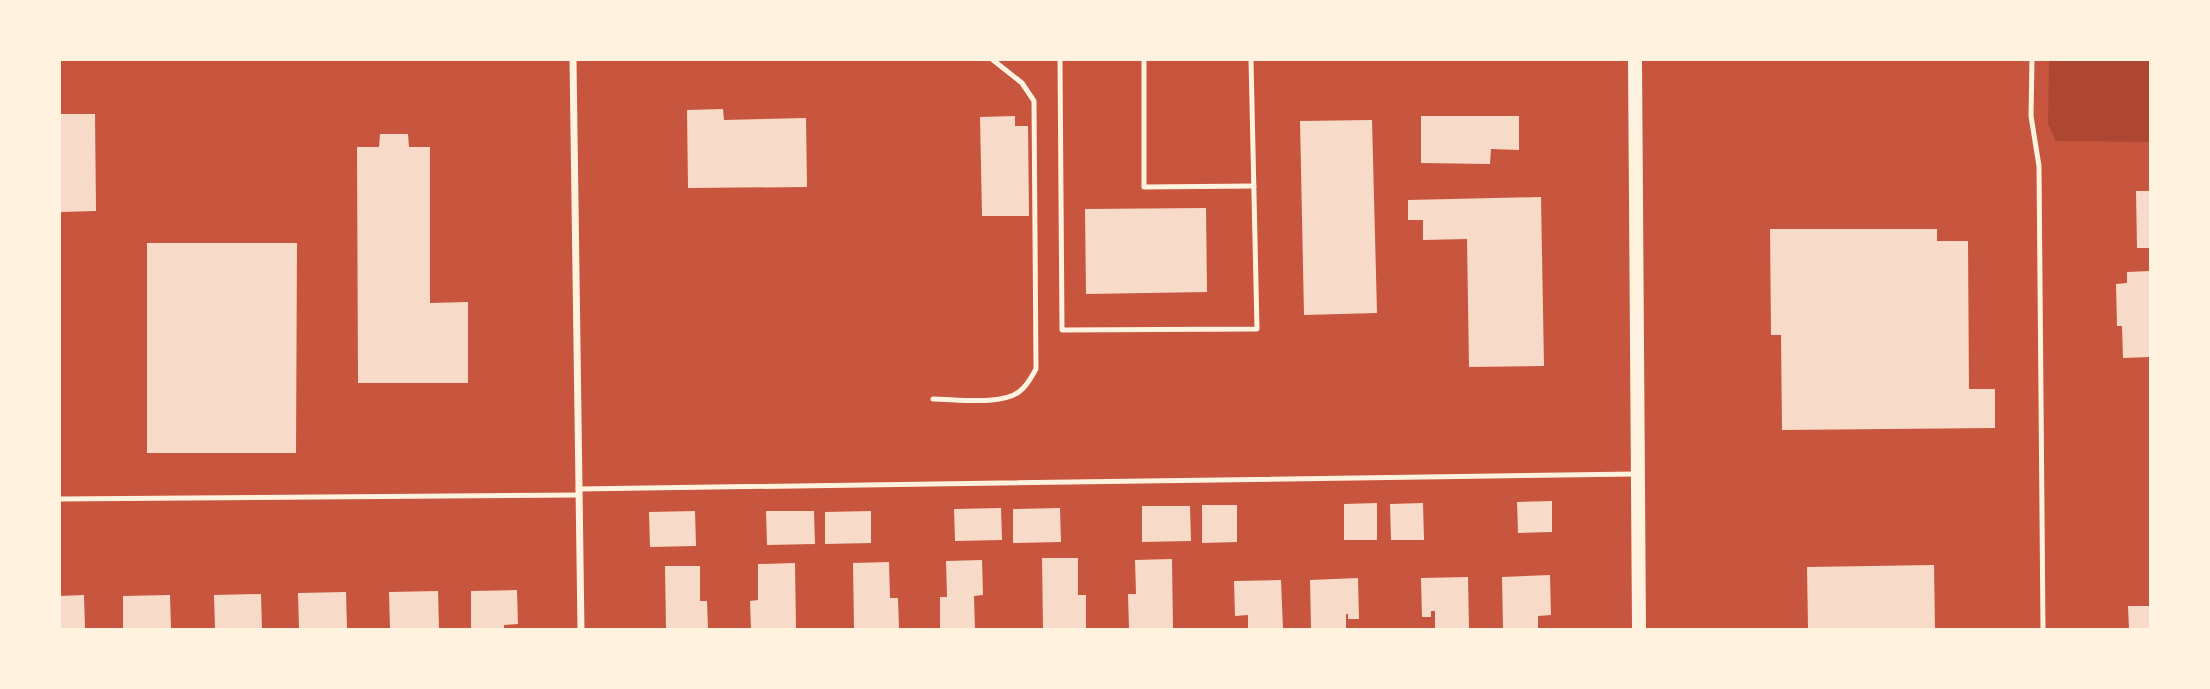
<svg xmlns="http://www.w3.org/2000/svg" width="2210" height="689" font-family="'Asap Condensed',sans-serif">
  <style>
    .green { fill: #ae4732 }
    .building { fill: #f7dbc8 }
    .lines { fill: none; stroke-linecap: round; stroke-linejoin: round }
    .service { stroke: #fff3e0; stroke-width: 5 }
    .minor { stroke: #fff3e0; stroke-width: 7 }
    .secondary { stroke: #fff3e0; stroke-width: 14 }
  </style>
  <rect width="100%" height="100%" fill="#c8553d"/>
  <polygon class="green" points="2049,60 2150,60 2150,142 2056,141 2048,124"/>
  <g class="building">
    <polygon points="723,109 724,120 806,118 807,187 688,188 687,110"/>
    <polygon points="60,114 95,114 96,211 60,212"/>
    <polygon points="1015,116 1015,126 1028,126 1029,216 982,216 980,117"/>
    <polygon points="1421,116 1519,116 1519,150 1491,149 1490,164 1421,163"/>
    <polygon points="1372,120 1377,313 1304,315 1300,121"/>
    <polygon points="380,134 408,134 409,147 430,147 430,303 468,302 468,383 358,383 357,147 379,147"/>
    <polygon points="2136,191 2150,191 2150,248 2137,248"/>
    <polygon points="1541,197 1544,366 1469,367 1467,239 1423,240 1423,220 1408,220 1408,200"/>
    <polygon points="1206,208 1207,292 1086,294 1085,209"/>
    <polygon points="1770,229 1937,229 1937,241 1968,241 1969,389 1995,389 1995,428 1782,430 1781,335 1771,335"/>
    <polygon points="147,243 297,243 296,453 147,453"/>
    <polygon points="2150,271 2150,357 2123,358 2122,326 2117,326 2116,284 2127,283 2127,272"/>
    <polygon points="1552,501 1552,532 1518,533 1517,502"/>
    <polygon points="1377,503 1377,540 1344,540 1344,504"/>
    <polygon points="1423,503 1424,540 1391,540 1390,504"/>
    <polygon points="1202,505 1237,505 1237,542 1202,543"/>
    <polygon points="1142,506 1190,506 1191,541 1142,542"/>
    <polygon points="1001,508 1002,540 955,541 954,509"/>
    <polygon points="1060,508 1061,542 1013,543 1013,509"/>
    <polygon points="695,511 696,546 650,547 649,512"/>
    <polygon points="766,511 814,511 815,544 767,545"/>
    <polygon points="871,511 871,543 825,544 825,512"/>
    <polygon points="1042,558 1078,558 1078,595 1086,595 1086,628 1043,629"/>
    <polygon points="1172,559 1173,629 1129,629 1128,594 1136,594 1135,560"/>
    <polygon points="982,560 983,595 974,596 975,629 940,629 940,597 947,597 946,561"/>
    <polygon points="889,562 890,598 898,598 899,629 854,629 853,563"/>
    <polygon points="795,563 796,629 751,629 750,601 758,600 758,564"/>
    <polygon points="1934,565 1935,629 1808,629 1807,567"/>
    <polygon points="665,566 700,566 700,601 707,601 708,629 666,629"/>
    <polygon points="1550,575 1551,615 1538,616 1538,629 1503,629 1502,577"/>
    <polygon points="1468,577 1469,629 1435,629 1435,611 1431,611 1431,617 1422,617 1421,578"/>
    <polygon points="1358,578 1359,619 1348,619 1348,614 1346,614 1346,629 1311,629 1310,580"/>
    <polygon points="1281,580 1283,629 1248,629 1248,615 1235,616 1234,581"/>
    <polygon points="517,590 518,624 504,625 504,629 471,629 471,591"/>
    <polygon points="438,591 439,629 390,629 389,592"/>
    <polygon points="346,592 347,629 299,629 298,593"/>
    <polygon points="261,594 262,629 215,629 214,595"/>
    <polygon points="84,595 85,629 60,629 60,596"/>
    <polygon points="170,595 171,629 123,629 123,596"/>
    <polygon points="2128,606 2150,606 2150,629 2129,629"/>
  </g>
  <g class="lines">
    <g class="service">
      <polyline points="1060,60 1062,330 1257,329 1251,60"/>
      <polyline points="1144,60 1144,187 1254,186"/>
      <polyline points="2032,60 2031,116 2039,166 2043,630"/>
      <path d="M933,399C956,399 1002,406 1020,391C1027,386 1032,376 1036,369L1034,101L1022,83L993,60"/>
      <polyline points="578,489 1636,474"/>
      <polyline points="60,499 578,495"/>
    </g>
    <polyline class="minor" points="573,60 581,630"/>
    <polyline class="secondary" points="1635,60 1639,630"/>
  </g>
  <rect width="2210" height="689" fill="none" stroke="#fff3e0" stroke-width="122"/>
</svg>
